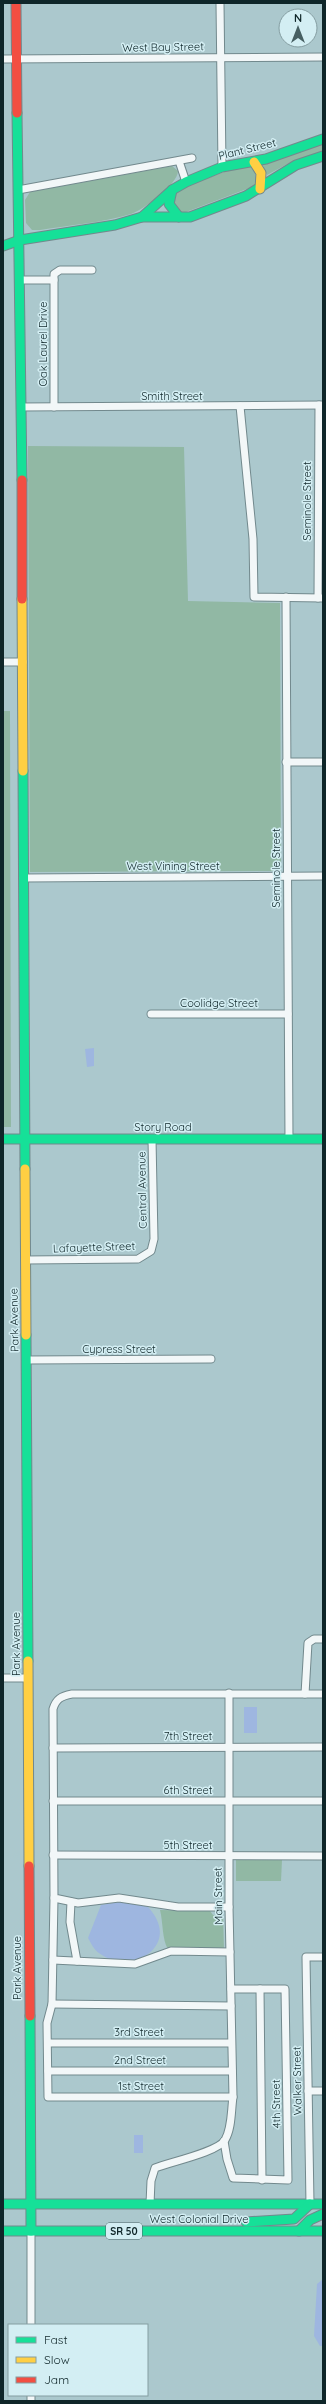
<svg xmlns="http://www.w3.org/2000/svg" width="326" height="2404" font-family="Quicksand,sans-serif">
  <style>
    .green { fill: #91b8a4 }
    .water { fill: #9eb6e0 }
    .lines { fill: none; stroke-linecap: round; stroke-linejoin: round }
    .street-casing { stroke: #72898d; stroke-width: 9 }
    .fast-casing { stroke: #72898d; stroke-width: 11 }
    .slow-casing { stroke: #72898d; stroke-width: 11 }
    .jam-casing { stroke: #72898d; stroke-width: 11 }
    .street { stroke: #f2f7f8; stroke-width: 7 }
    .fast { stroke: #16e098; stroke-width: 9 }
    .slow { stroke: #ffcf43; stroke-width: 9 }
    .jam { stroke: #f24e42; stroke-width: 9 }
    .labels { text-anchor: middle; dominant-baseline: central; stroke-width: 3; stroke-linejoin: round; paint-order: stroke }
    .shield { fill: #d3eef3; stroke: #4a6266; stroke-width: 1 }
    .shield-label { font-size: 10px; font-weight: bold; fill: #0f2629 }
    .street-label { font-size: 11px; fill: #0f2629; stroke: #d3eef3 }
  </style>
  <rect width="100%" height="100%" fill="#abc8cd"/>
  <g class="green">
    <polygon points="323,141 323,152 289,163 267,175 262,163"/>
    <polygon points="243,165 254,168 257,182 252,187 186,212 180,212 171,203 176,190"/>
    <path d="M172,166L178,171C178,184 143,210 131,214C102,223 70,225 40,230H32L26,223L25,200L30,192Z"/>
    <polygon points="28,446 184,447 188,601 280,603 281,871 30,872"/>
    <polygon points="3,711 10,711 11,1127 3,1127"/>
    <polygon points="236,1859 282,1860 281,1881 236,1881"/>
    <path d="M160,1910L210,1911L213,1915H223L224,1949H168C162,1940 163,1921 160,1910Z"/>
  </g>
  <g class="water">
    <polygon points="94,1048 94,1066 87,1067 85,1049"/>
    <rect x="244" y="1707" width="13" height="26"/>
    <path d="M125,1901L148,1907C184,1946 130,1977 99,1953C94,1950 91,1943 88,1938L101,1905Z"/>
    <rect x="134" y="2135" width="9" height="18"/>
    <polygon points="323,2279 323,2346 320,2346 314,2336 317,2284"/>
  </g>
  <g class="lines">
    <g class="street-casing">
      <g id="street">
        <polyline points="220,3 222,167"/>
        <polyline points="3,59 323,57"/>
        <polyline points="179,161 186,182"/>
        <polyline points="18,190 192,158"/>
        <polyline points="20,280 54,280"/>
        <polyline points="240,406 253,539 254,597 323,598"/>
        <polyline points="21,407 323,405"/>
        <polyline points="54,407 54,274 60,270 92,270"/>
        <polyline points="286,597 289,1139"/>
        <polyline points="318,598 319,405"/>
        <polyline points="3,662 23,662"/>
        <polyline points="286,762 323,762"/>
        <polyline points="23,878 323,876"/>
        <polyline points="151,1014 288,1014"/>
        <polyline points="25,1260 138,1259 151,1251 154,1239 152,1139"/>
        <polyline points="26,1360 211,1359"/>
        <polyline points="3,1678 28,1678"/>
        <polyline points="305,1694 308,1643 314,1639 323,1639"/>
        <polyline points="53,1748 323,1747"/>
        <polyline points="53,1801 323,1801"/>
        <polyline points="53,1855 323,1856"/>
        <polyline points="54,1898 52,2004 47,2023 48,2097 233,2097"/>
        <polyline points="71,1902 70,1922 77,1961"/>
        <path d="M229,1907H178L119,1898L78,1903L54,1898L53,1709C56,1699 61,1696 72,1694H323"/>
        <polyline points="53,1960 135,1964 171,1951 230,1952"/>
        <polyline points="260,1989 262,2180"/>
        <polyline points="52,2004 231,2006"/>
        <polyline points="48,2043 231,2043"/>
        <polyline points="48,2071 232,2071"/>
        <polyline points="308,2091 323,2091"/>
        <polyline points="224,2141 227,2159 233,2178 288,2180 285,1989 231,1989"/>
        <path d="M150,2204L151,2181L155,2168C170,2162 218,2152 225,2140C232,2128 231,2111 233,2097L229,1907V1693"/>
        <polyline points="310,2204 306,1957 323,1957"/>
        <polyline points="31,2231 31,2325"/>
        <polyline points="31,2401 31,2395"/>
      </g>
    </g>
    <g class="fast-casing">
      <g id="fast">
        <polyline points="17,113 22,480"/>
        <polyline points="172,190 169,204 179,217"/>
        <polyline points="142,217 172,190 186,182 222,167 266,159 323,139"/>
        <polyline points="3,246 20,240 115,225 142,217 190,217 246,196 296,165 323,156"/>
        <polyline points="23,771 25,1169"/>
        <polyline points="3,1139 323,1139"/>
        <polyline points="26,1335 28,1661"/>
        <polyline points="30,2016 31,2231"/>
        <polyline points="3,2204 323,2204"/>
        <polyline points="246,2222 294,2219 310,2204"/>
        <polyline points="3,2231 323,2231"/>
        <polyline points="299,2231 310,2220 323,2214"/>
      </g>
    </g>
    <g class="slow-casing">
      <g id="slow">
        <polyline points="254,162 261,173 260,189"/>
        <polyline points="22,599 23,771"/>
        <polyline points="25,1169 26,1335"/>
        <polyline points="28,1661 29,1866"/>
      </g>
    </g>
    <g class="jam-casing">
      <g id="jam">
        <polyline points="16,3 17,113"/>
        <polyline points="22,480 22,599"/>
        <polyline points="29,1866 30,2016"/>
      </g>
    </g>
    <use href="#street" class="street"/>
    <use href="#fast" class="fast"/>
    <use href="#slow" class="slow"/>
    <use href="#jam" class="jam"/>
  </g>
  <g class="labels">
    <rect class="shield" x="106" y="2223" width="36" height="16" rx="3"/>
    <g class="shield-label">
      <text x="124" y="2231">SR 50</text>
    </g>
    <g class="street-label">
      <text transform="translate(163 47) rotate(-1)">West Bay Street</text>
      <text transform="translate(247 149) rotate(-14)">Plant Street</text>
      <text transform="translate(43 344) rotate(-90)">Oak Laurel Drive</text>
      <text x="172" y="396">Smith Street</text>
      <text transform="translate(307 501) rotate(-90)">Seminole Street</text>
      <text x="173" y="866">West Vining Street</text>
      <text transform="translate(276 868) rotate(-90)">Seminole Street</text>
      <text x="219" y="1003">Coolidge Street</text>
      <text x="163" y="1127">Story Road</text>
      <text transform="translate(142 1190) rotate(-91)">Central Avenue</text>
      <text transform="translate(94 1247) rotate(-2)">Lafayette Street</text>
      <text transform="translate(14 1320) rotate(-91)">Park Avenue</text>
      <text x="119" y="1349">Cypress Street</text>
      <text transform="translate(16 1644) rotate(-90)">Park Avenue</text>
      <text x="188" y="1736">7th Street</text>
      <text x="188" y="1790">6th Street</text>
      <text x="188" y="1845">5th Street</text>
      <text transform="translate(218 1896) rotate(-91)">Main Street</text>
      <text transform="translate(17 1968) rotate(-90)">Park Avenue</text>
      <text x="139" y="2032">3rd Street</text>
      <text x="140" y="2060">2nd Street</text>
      <text transform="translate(297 2081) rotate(-91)">Walker Street</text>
      <text x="141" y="2086">1st Street</text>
      <text transform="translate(276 2104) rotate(-91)">4th Street</text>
      <text x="199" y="2219">West Colonial Drive</text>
    </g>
  </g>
  <rect width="326" height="2404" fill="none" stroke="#0f2629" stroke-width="8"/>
  <rect x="8" y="2324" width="140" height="72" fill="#d3eef3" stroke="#859ea2"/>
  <rect x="16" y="2337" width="20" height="6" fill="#16e098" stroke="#859ea2"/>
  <text x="44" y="2344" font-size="12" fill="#0f2629">Fast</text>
  <rect x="16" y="2357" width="20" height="6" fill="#ffcf43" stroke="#859ea2"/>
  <text x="44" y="2364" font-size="12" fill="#0f2629">Slow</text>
  <rect x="16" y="2377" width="20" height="6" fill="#f24e42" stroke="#859ea2"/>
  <text x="44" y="2384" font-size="12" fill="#0f2629">Jam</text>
  <g transform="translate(298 28)"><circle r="19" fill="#d3eef3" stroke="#859ea2"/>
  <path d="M0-3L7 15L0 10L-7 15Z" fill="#465f62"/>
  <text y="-6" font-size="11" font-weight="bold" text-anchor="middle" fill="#0f2629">N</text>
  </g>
</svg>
